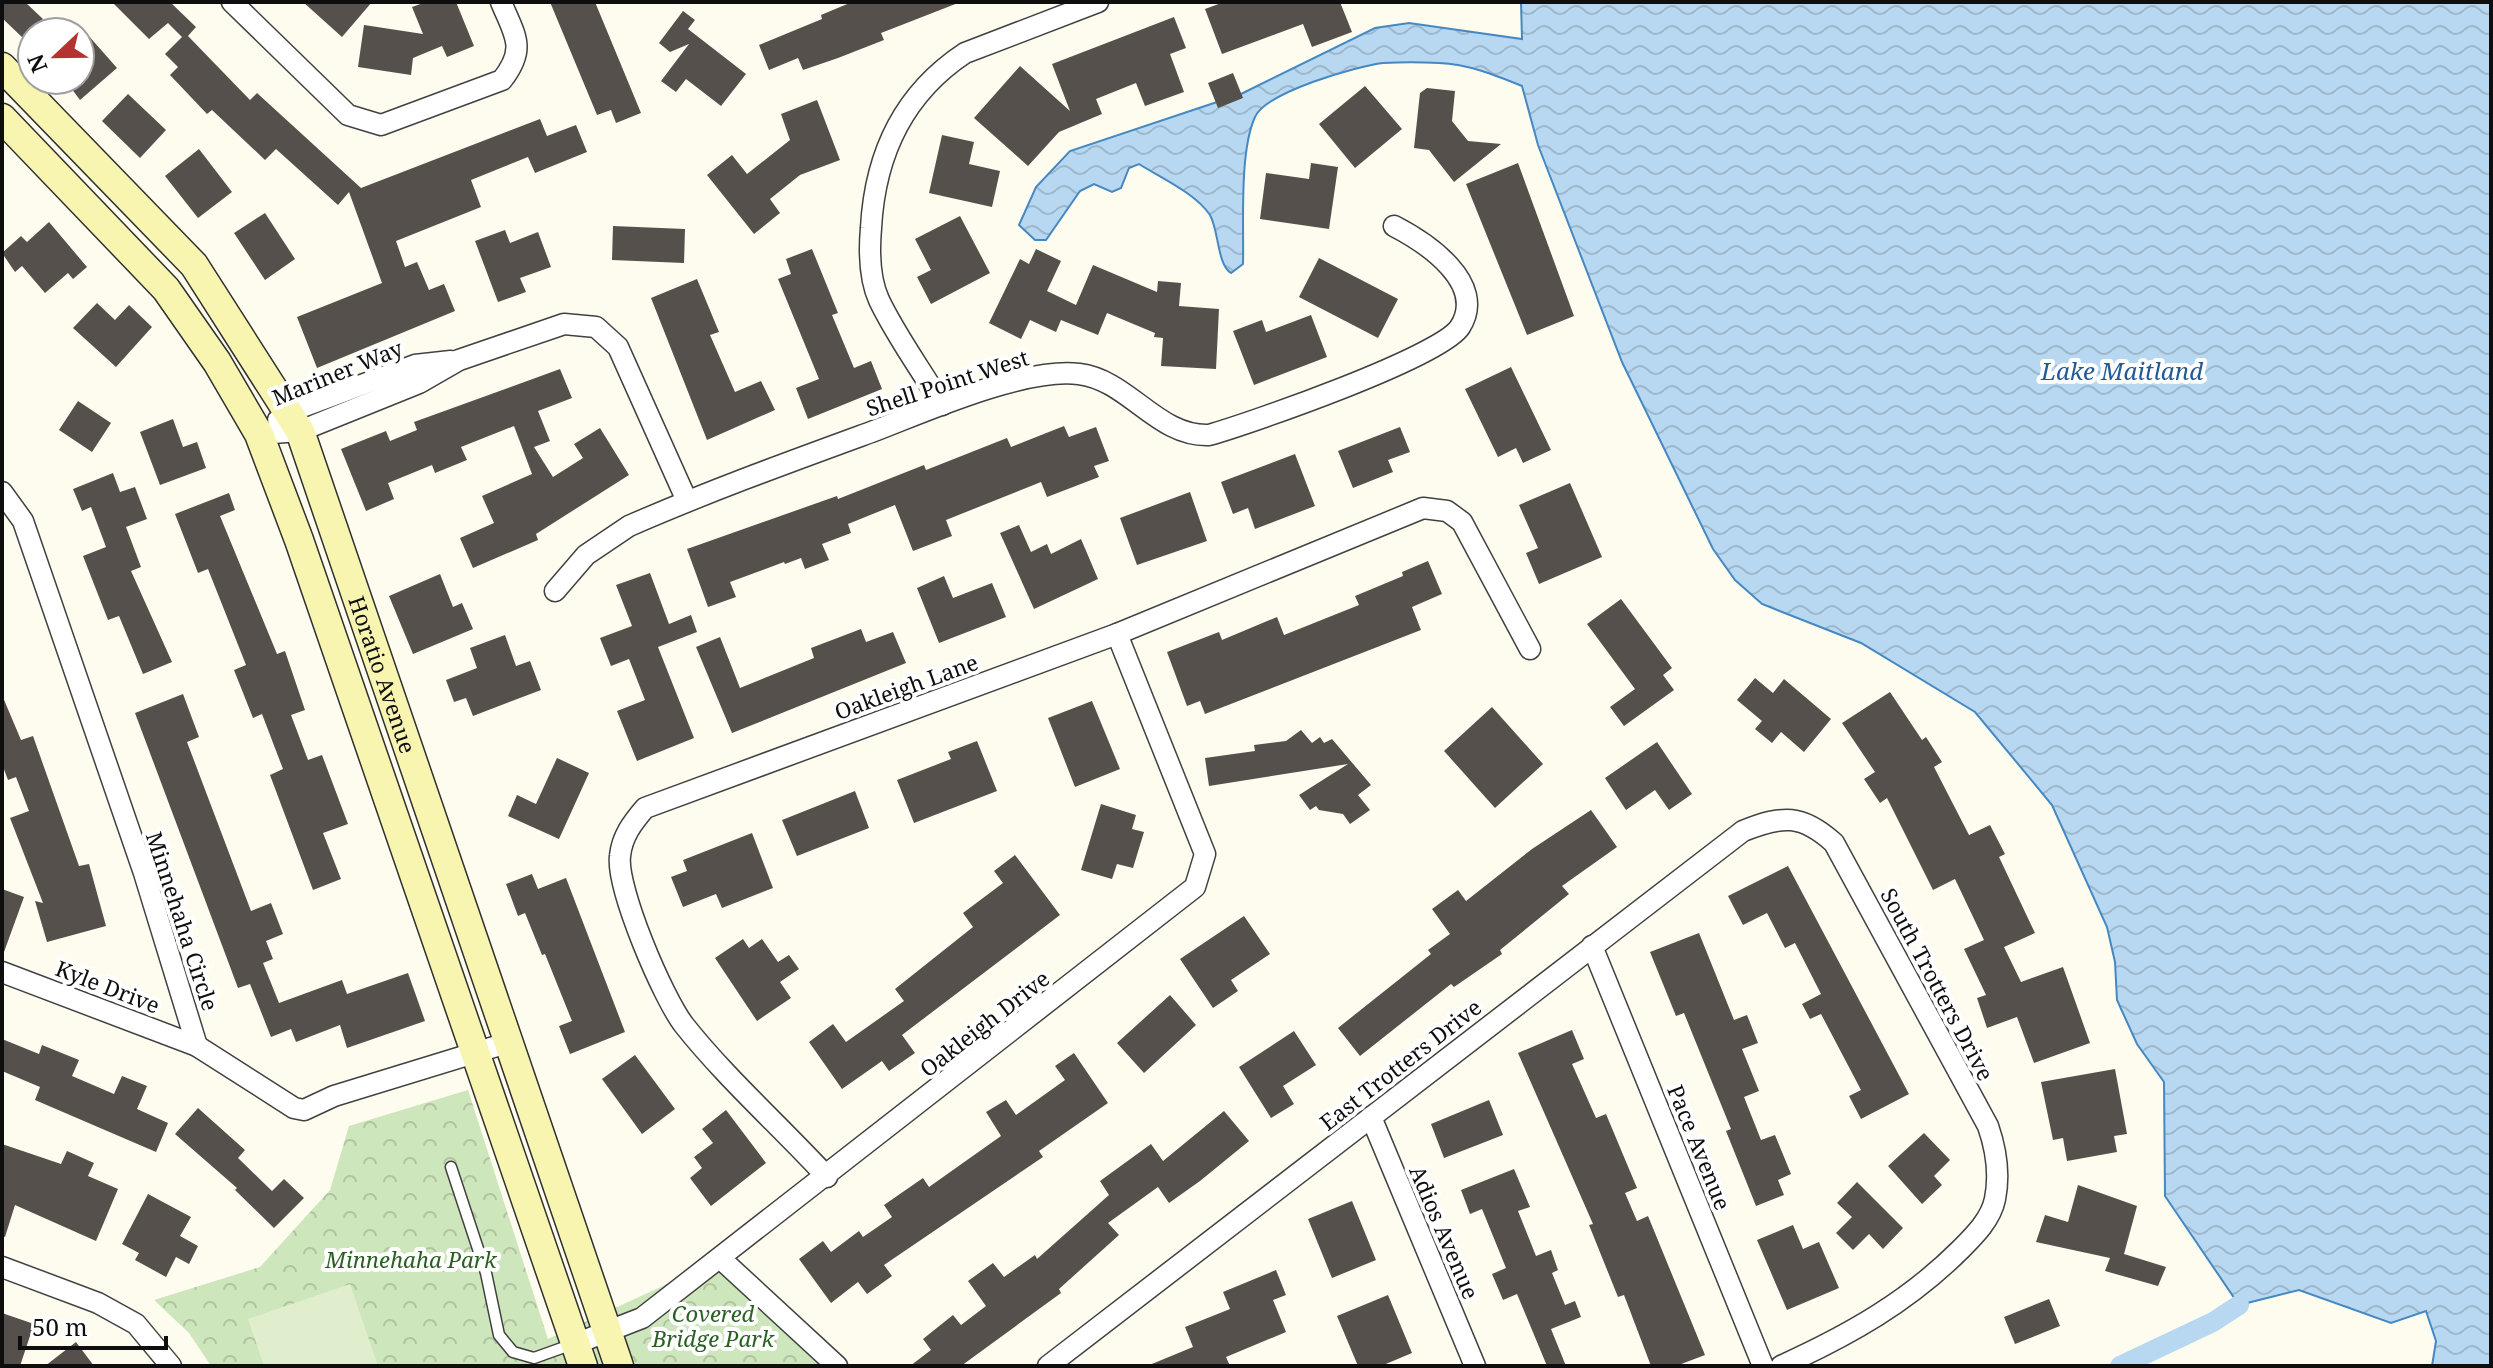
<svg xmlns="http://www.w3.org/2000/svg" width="2493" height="1368" font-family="'Noto Serif',serif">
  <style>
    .park { fill: url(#park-crowns) }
    .pitch { fill: #e0eecd }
    .water { fill: url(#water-waves); stroke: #4588c2; stroke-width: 2 }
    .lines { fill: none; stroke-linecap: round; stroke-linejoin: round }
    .canal { stroke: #b8d8f1; stroke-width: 20 }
    .building { fill: #55504b }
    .lane-casing { stroke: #414141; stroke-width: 13 }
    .street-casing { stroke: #414141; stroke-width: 23 }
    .secondary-casing { stroke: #303030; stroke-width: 31 }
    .lane { stroke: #fff; stroke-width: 10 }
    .street { stroke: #fff; stroke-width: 20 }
    .secondary { stroke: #f8f5b0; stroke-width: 28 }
    .labels { text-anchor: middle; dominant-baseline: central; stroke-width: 8; stroke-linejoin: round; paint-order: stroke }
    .street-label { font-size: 22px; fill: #0e0e0e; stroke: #fff }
    .park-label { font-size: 22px; font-style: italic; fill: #2b6023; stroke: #fff }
    .water-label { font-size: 24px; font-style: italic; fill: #215a95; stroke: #fff }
  </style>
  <defs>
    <pattern id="park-crowns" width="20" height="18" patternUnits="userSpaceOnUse" patternTransform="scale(2)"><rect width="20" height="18" fill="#cee6bb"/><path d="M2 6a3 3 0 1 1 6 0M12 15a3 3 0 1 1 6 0" fill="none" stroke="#b0c4a0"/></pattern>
    <pattern id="water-waves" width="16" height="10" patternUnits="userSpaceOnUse" patternTransform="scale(2)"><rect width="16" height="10" fill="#b8d8f1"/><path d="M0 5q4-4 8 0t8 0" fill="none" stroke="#9db8cd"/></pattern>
  </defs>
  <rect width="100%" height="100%" fill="#fefcef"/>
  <polygon class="park" points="468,1090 548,1339 721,1259 837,1366 211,1366 189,1333 154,1300 260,1267 330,1190 349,1126"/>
  <polygon class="pitch" points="350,1284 378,1366 264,1366 248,1319"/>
  <path class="water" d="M1521,2H2491V1366H2432L2436,1341L2426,1311L2391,1323L2299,1290L2239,1305L2165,1196L2164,1082L2137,1044L2117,1000L2115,962L2107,927L2052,805L1975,712L1861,643L1762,604L1735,580L1713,549L1622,362L1538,145L1522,86C1495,75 1468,64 1439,63C1421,62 1401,62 1383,63C1357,66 1266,92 1255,117C1239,152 1244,225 1243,264L1231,273C1217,264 1219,231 1210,215C1195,193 1161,178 1139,164L1129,168L1121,188L1112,192L1094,184L1080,191L1046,240H1035L1019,225L1036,187L1070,151L1241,94L1375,28L1409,23L1522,39Z"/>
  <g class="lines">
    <polyline class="canal" points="2120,1366 2213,1322 2239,1305"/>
  </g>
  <g class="building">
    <polygon points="2,2 25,2 43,19 24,39 2,18"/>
    <polygon points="112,2 170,2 196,27 188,36 250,100 257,93 361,188 540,119 547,136 576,125 587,152 535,173 528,157 471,180 481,207 396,241 405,267 417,262 429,290 444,284 455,311 317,368 297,317 382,283 349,192 338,205 276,149 265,160 212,110 207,114 170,75 178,67 165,54 182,37 168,23 149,39"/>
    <polygon points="303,2 372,2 342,37"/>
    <polygon points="426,2 456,2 474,46 447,57 442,46 413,58 411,75 358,67 364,25 423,34 412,7"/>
    <polygon points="550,2 595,2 641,113 616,123 611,110 597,115"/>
    <polygon points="852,2 958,3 881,33 884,40 838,58 803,70 798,58 769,70 759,45 822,19 821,15"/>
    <polygon points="1224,2 1340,2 1352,32 1312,47 1303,24 1222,54 1205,9"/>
    <polygon points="683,11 695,20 688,29 746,74 721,106 686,79 676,92 661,81 689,44 670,52 659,43"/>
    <polygon points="1174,17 1186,48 1170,54 1184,92 1145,106 1136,83 1096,99 1102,114 1059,132 1028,166 974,118 1020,66 1070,111 1052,64"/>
    <polygon points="80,26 117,68 80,100 65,80 80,80"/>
    <polygon points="1233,73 1243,98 1218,108 1208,83"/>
    <polygon points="1365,86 1402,129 1355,168 1319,124"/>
    <polygon points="1427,88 1455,91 1452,121 1468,141 1501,144 1454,182 1429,150 1414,148 1420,93"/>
    <polygon points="128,94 166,130 140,158 102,121"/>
    <polygon points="817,100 840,160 800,175 770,199 780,213 754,234 707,175 732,155 747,174 790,140 781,114"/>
    <polygon points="942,135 974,142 969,164 1000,171 992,207 929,193"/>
    <polygon points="199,149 232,192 198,218 165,176"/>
    <polygon points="1311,163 1338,167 1329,229 1260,219 1266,173 1309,179"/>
    <polygon points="1518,163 1574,316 1527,335 1466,184"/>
    <polygon points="265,213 295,259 265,280 234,233"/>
    <polygon points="960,216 990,273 931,304 917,277 931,270 915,239"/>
    <polygon points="49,222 87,267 73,279 68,273 45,293 22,266 15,272 2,253 21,236 27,242"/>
    <polygon points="613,226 685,229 684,263 612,260"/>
    <polygon points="505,230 510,243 538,232 551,267 520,278 526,292 498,302 475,241"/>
    <polygon points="812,249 838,313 832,315 854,368 871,361 882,389 808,419 796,388 819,379 778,279 791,274 786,259"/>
    <polygon points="1036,249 1061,261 1047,291 1076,305 1093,265 1157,292 1158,281 1181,283 1179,306 1219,309 1216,369 1161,366 1163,338 1154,337 1155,333 1107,313 1098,335 1061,320 1056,332 1030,320 1021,339 989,323 1020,259 1029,264"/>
    <polygon points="1319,258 1398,299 1378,338 1299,297"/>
    <polygon points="697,279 719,332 710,335 735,392 761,381 775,410 707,440 651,298"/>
    <polygon points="97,303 115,320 129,305 152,327 116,367 73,328"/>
    <polygon points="1311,315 1327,357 1254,385 1233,331 1262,320 1266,332"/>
    <polygon points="1511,367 1551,450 1523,463 1516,448 1498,457 1465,389"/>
    <polygon points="560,369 572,398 538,411 550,441 534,447 553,477 583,458 574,444 600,428 629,475 536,534 538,540 473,568 460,538 494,523 482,496 532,474 514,426 461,447 467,460 435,473 432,465 388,483 394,499 366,511 341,449 386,431 390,441 417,430 414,422"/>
    <polygon points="78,401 111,423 92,452 59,430"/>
    <polygon points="173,419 183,447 197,442 206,468 160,485 140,432"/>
    <polygon points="1064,426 1069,437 1096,427 1109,461 1094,466 1099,477 1047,497 1041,482 946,520 952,536 913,551 895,505 848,524 851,533 822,544 829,560 805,569 801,558 785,564 784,562 730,582 736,597 708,607 687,549 837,496 838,499 924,465 926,470 1007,438 1011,447"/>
    <polygon points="1400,427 1410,452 1388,460 1393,472 1353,488 1338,451"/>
    <polygon points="1295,454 1315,506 1255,529 1248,508 1233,514 1221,482"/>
    <polygon points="113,473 120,492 135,487 147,519 126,527 141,567 131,571 172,662 143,674 119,616 108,620 83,556 106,547 91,507 82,511 73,489"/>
    <polygon points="1570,483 1602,557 1539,584 1526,553 1538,548 1519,505"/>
    <polygon points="1190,492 1207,541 1137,565 1120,518"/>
    <polygon points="229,493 235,510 220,516 277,654 285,651 305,710 291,715 308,760 322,755 348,824 323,833 341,879 313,890 270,775 283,769 262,714 253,718 234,670 246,665 208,569 198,573 175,514"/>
    <polygon points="1019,525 1031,552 1047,544 1051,554 1081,539 1098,579 1034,609 1000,533"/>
    <polygon points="1428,561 1442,594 1412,607 1421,630 1205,714 1200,701 1187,706 1167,652 1219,632 1222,640 1277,617 1284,635 1359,605 1355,596 1403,576 1402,572"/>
    <polygon points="650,573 669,624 691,615 697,632 658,647 694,738 637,761 617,711 645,700 629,659 611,666 600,638 632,626 616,585"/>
    <polygon points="440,574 453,607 462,603 473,629 413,654 389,596"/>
    <polygon points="944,576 953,598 992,583 1006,617 939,643 917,588"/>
    <polygon points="1621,599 1672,668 1663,675 1674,690 1624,726 1610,707 1635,689 1587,624"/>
    <polygon points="861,629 866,642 893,632 906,663 732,733 696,647 720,637 740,688 814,658 811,648"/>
    <polygon points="505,635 516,666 530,661 541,690 473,716 466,698 454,702 446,680 477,668 470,648"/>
    <polygon points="1755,678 1773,693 1784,679 1831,719 1804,752 1781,732 1772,743 1755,729 1762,721 1737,700"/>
    <polygon points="1890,692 1922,740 1926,737 1942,762 1934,767 1969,835 1990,825 2005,854 1999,857 2035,933 2004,947 2021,982 2063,967 2090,1043 2034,1063 2017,1017 1987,1028 1977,998 1986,995 1964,949 1984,940 1955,879 1933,890 1887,798 1880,803 1864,779 1875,772 1842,723"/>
    <polygon points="183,694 199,737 187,742 251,911 271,903 283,934 266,941 273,959 263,963 279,1003 342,980 347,994 408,973 425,1021 347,1048 340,1025 296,1042 291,1029 271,1037 250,984 238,988 135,713"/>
    <polygon points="2,695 21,740 33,736 79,866 89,864 106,926 47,942 35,901 43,903 10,818 29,811 16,777 8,780 2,764"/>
    <polygon points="1092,701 1120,769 1075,787 1048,718"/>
    <polygon points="1492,707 1543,764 1495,808 1444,751"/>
    <polygon points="1301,730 1312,743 1320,737 1324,743 1332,739 1371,785 1358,795 1370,810 1350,824 1343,814 1319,810 1316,806 1310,810 1299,795 1348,764 1209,786 1205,758 1255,751 1254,745 1286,741"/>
    <polygon points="977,741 997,791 914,823 897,780 951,759 948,752"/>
    <polygon points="1657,742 1692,794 1669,810 1655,790 1626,810 1605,778"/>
    <polygon points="557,758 589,773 559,839 508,816 517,795 536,804"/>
    <polygon points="855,791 869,828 797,856 782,820"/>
    <polygon points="1101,804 1136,815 1132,829 1144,832 1133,868 1117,864 1112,879 1081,870"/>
    <polygon points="1591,810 1617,847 1562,886 1569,894 1500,950 1502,954 1454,987 1451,984 1360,1056 1338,1028 1431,954 1428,950 1450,934 1432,909 1458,890 1466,901 1532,849"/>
    <polygon points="752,833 773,888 722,908 716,894 683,907 671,877 687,871 683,860"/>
    <polygon points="1015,855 1060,915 902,1035 915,1053 889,1071 882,1061 842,1089 809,1042 833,1024 846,1042 904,1001 895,989 973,927 963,913 1003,883 994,871"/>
    <polygon points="1788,866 1909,1094 1861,1119 1849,1096 1861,1090 1821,1014 1810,1019 1802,1004 1821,994 1795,943 1785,948 1767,913 1743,925 1728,896"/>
    <polygon points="532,874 538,889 566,878 625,1032 570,1054 559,1026 572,1021 545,954 542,955 525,913 518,916 506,884"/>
    <polygon points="2,889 24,897 4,952 2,951"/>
    <polygon points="1244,916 1270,954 1231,980 1238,991 1213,1008 1180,959"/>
    <polygon points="1699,933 1734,1020 1747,1015 1758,1043 1742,1049 1759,1091 1744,1097 1761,1140 1775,1135 1791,1174 1778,1180 1784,1195 1756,1206 1726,1131 1731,1129 1684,1013 1676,1016 1650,952"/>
    <polygon points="743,939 749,948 762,939 778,962 789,955 799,969 780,982 791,998 757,1021 715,958"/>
    <polygon points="1170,995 1196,1025 1144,1073 1117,1043"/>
    <polygon points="1572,1030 1584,1059 1572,1064 1596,1118 1606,1114 1637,1188 1625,1193 1637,1221 1648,1216 1705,1355 1676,1366 1651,1366 1624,1295 1618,1297 1589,1225 1593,1224 1518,1053"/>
    <polygon points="1294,1031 1316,1065 1283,1086 1294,1104 1271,1118 1239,1067"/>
    <polygon points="2,1039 39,1054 42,1045 79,1060 72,1076 114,1094 122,1076 147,1086 137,1109 168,1123 156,1152 35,1100 40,1087 2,1071"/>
    <polygon points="1074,1053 1108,1103 1039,1151 1043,1157 884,1265 892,1276 867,1294 858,1282 831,1303 799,1259 823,1241 831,1252 859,1231 863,1237 892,1217 884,1205 923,1178 929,1187 1001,1136 986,1112 1006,1100 1016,1115 1065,1080 1055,1066"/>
    <polygon points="635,1055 675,1109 642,1134 602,1079"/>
    <polygon points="2115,1069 2127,1134 2114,1136 2117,1152 2067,1161 2063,1138 2053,1140 2041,1082"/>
    <polygon points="1489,1100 1503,1135 1444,1158 1431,1124"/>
    <polygon points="198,1108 245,1150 238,1158 272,1191 284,1179 304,1198 274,1228 235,1190 237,1188 175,1134"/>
    <polygon points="726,1110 766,1163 711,1206 690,1178 702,1168 694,1157 713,1143 702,1129"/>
    <polygon points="1224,1111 1249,1141 1200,1181 1169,1203 1158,1187 1108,1223 1119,1235 1059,1289 1061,1293 961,1366 910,1366 931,1350 923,1339 953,1315 961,1325 986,1306 968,1281 993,1263 1004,1277 1035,1255 1037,1259 1109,1195 1100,1181 1151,1144 1163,1161"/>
    <polygon points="1924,1133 1950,1160 1934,1176 1942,1185 1922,1204 1888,1166"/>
    <polygon points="2,1144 61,1164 67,1151 94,1163 88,1176 118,1189 96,1241 15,1205 5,1237 2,1236"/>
    <polygon points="1514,1169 1530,1207 1518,1211 1536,1256 1551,1250 1558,1270 1552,1273 1565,1305 1575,1301 1581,1317 1551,1329 1566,1366 1547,1366 1517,1294 1503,1300 1492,1274 1506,1268 1482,1209 1470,1214 1461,1190"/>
    <polygon points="1857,1182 1903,1228 1883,1249 1869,1234 1853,1250 1836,1233 1852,1217 1837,1203"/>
    <polygon points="2078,1185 2137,1206 2124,1254 2166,1267 2158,1286 2105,1271 2110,1258 2036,1242 2045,1215 2068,1222"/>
    <polygon points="148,1194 191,1217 180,1236 198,1246 189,1264 176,1257 166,1277 135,1260 139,1253 122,1244"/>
    <polygon points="1352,1201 1376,1260 1332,1278 1308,1219"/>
    <polygon points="1793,1225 1803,1249 1819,1242 1839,1288 1787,1310 1757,1240"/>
    <polygon points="1276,1270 1286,1295 1273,1300 1286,1332 1226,1357 1230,1366 1147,1366 1193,1347 1185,1327 1230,1309 1223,1292"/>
    <polygon points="1388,1295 1412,1353 1381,1366 1358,1366 1337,1316"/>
    <polygon points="2049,1299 2060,1326 2015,1344 2004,1317"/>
    <polygon points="2,1313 34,1324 20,1366 2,1366"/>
    <polygon points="76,1342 94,1366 45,1366"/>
  </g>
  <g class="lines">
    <g class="lane-casing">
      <polyline id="lane" points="451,1167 486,1273 499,1335 513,1352 534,1358 573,1344"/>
    </g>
    <g class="street-casing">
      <g id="street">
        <path d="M232,2L348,115L381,125L502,80C527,48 515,36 501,2"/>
        <path d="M942,405C922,371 896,336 879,300C869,278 869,251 871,228C875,154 903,94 965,53L1098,2"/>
        <polyline points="278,420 289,412 415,365 451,361"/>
        <polyline points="259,434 300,431 419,383 459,360 564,324 596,327 618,347 687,501"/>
        <polyline points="2,492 23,521 144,873 197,1046"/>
        <path d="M555,591L586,555L629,526C709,491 792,461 874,431C926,411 1025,367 1079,374C1129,380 1157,437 1209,435C1251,423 1441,357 1460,327C1488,283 1425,242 1394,226"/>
        <polyline points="1592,946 1763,1366"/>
        <polyline points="2,972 197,1046 294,1108 304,1110 334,1096 510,1042"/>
        <polyline points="1371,1117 1475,1366"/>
        <path d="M827,1177C782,1128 725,1077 684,1025C663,998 616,888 620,856C622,836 633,822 645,808L1117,634L1423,508L1447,511L1462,522L1530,649"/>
        <polyline points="721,1259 837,1366"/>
        <polyline points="2,1267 98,1303 136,1324 171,1366"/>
        <polyline points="575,1344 642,1318 1195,887 1205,854 1117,634"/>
        <path d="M1048,1366L1743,831C1783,815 1802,814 1834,843L1988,1126C1996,1149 2000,1174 1995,1199C1991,1219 1975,1235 1961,1249C1908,1302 1849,1335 1781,1366"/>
      </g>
    </g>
    <g class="secondary-casing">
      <g id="secondary">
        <path id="s1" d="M2,67L194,265L300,431L619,1366"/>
        <polyline points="2,118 166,289 217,362 259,434 299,540 583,1366"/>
      </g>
    </g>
    <use href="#lane" class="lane"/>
    <use href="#street" class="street"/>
    <use href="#secondary" class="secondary"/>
  </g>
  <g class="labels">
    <g class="street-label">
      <text transform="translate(337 372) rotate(-22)">Mariner Way</text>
      <text transform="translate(947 382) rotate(-18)">Shell Point West</text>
      <text stroke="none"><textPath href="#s1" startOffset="730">Horatio Avenue</textPath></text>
      <text transform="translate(906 686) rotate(-20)">Oakleigh Lane</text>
      <text transform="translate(183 921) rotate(72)">Minnehaha Circle</text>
      <text transform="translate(1938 984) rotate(62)">South Trotters Drive</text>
      <text transform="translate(108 986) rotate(21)">Kyle Drive</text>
      <text transform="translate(984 1023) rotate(-38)">Oakleigh Drive</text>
      <text transform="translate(1400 1064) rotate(-38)">East Trotters Drive</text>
      <text transform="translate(1700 1147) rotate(68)">Pace Avenue</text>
      <text transform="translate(1445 1232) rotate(67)">Adios Avenue</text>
    </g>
    <g class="park-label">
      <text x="411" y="1259">Minnehaha Park</text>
      <text x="713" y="1313">Covered<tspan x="713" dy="25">Bridge Park</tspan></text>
    </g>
    <g class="water-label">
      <text x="2122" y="370">Lake Maitland</text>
    </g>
  </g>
  <rect width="2493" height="1368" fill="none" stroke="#0e0e0e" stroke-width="8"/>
  <g transform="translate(56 56) rotate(248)"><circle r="38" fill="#ffffff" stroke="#9f9f9f" stroke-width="2"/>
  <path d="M0-6L14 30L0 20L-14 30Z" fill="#b33331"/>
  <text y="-12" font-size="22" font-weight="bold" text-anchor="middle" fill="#0e0e0e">N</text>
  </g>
  <path d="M20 1336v12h146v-12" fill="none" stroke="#0e0e0e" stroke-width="4"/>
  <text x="32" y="1336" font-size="24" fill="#0e0e0e" stroke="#ffffff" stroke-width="6" paint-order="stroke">50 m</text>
</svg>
